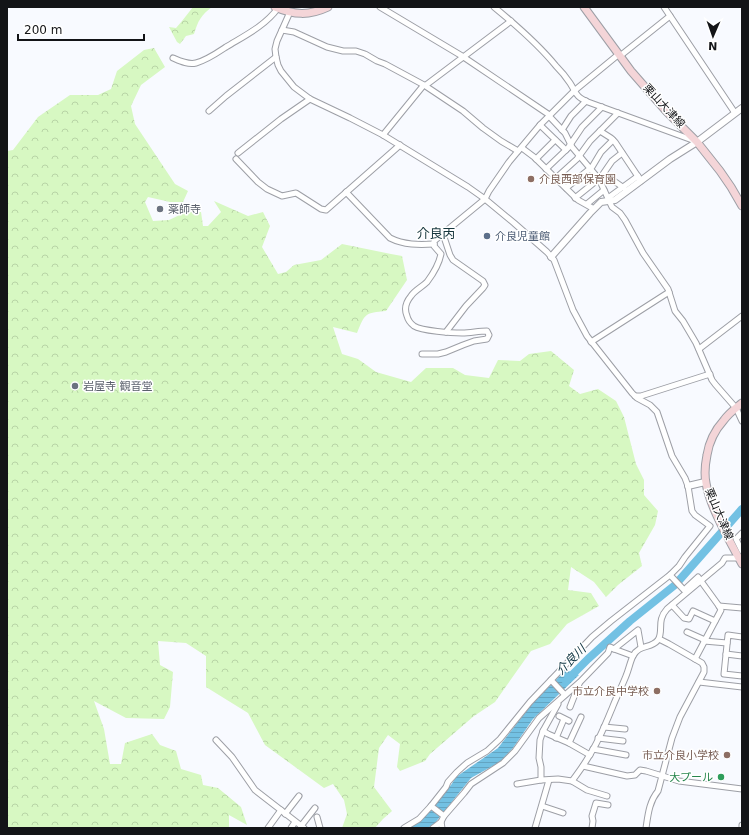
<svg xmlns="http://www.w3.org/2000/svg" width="749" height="835" font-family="'DejaVu Sans','Noto Sans JP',sans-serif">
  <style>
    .forest { fill: url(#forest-crowns) }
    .water { fill: url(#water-rules) }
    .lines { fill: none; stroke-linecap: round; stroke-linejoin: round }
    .river { stroke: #73c1e3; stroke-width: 8 }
    .minor-casing { stroke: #9d9fa6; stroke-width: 7 }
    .tertiary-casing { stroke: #9d9fa6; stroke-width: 8 }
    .secondary-casing { stroke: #9d9fa6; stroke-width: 9 }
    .minor { stroke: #fff; stroke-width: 5 }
    .tertiary { stroke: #fff; stroke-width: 6 }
    .secondary { stroke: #f4d5d8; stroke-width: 7 }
    .education-dot { fill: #8d6e63; stroke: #fff; stroke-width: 1.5 }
    .worship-dot { fill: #6b7280; stroke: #fff; stroke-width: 1.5 }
    .service-dot { fill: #5c6f8a; stroke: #fff; stroke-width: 1.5 }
    .leisure-dot { fill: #2e9e5b; stroke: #fff; stroke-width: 1.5 }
    .labels { text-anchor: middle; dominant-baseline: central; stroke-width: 3; stroke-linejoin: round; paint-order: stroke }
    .street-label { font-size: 11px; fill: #131417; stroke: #fff }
    .education-label { font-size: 11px; fill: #785e54; stroke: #fff; text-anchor: end }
    .worship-label { font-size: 11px; fill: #5b616d; stroke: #fff; text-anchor: start }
    .service-label { font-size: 11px; fill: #4e5e75; stroke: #fff; text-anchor: start }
    .leisure-label { font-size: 11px; fill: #27864d; stroke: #fff; text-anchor: end }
    .water-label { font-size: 12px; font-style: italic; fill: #0c3240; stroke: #fff }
    .quarter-label { font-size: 13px; fill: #17373e; stroke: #fff }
  </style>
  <defs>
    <pattern id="forest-crowns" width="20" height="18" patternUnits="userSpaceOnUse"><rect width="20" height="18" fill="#d7f8c2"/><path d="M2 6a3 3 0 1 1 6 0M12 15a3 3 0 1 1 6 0" fill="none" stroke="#b8d4a6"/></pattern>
    <pattern id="water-rules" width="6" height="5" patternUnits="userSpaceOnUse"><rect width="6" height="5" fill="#73c1e3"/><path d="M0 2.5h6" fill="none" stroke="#63a5c2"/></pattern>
  </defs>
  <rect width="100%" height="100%" fill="#f8faff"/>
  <g class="forest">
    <path d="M193,7H212C201,15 198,21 194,34L186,36L180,44L177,42L169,27L176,28L182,21Z"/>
    <path d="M154,48L165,67L141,85L131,106L135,124L175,184L188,191L183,202H170L148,197L145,202L153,221L169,220L186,212H201L203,226H208L221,212L214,201L248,216L263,212L270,226L262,247L278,274L286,272L294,265L321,260L342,244L391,254L402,256L407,280L386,311C365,313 365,313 357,333L333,327L342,354L358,359L376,372L411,382L426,368H453L465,375L489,378L498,360L520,361L529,354L551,351L574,370L569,386L580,394L598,389L616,401L624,417L636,464L644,480V495L658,511L655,525L639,553L642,566L618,585L606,597L594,582L571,567L568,590L591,593L599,606L567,624L550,644L531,651L495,702L474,716L430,754L425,761L400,771L397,767L400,744L388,735L379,748L374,787L392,811L383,819L375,828H342L347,814L344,800L333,784L324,788L265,745L248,713L206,687V656L186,643L158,641L160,665L173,672L170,707L164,719L126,718L94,701L104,729L110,764H121L125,743L152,734L160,745L176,751L181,769L201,775L203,785L218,788L241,807L247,825L229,815V828H7V151L13,150L38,117L70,95H98L111,89L117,71L144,50Z"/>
  </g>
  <polygon class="water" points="566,670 579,675 533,719 513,748 500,762 471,778 435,823 428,828 407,828 434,804 451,785 456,777 498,748 534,701"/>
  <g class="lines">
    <polyline class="river" points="566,681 588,659 630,621 675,585 742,509"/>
    <g class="minor-casing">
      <g id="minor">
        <polyline points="380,7 462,56 548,114 549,116 565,133 572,147 599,179 612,207 620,213 625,220 643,253 668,289 675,311 683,321 696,343 712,380 715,384 736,408 742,421"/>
        <path d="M494,7C516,25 538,44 556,66C561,71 566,77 570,83C577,94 575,96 588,102L695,141"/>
        <polyline points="664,7 735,113"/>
        <polyline points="290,12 277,41 275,49 276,57 278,65 281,71 294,87 310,99 350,118 383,135 468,187 485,199 514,223 547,252 554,260 573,310 587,336 632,393 637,398 650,405 657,412 672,456 685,478 688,486 692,511 695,515 710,526 685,557 679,566 670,575 611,621 592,637 530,702 500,739 487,751 467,763 457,772 448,782 446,787 431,806 419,819 404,828"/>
        <polyline points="282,30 294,32 327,47 343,51 356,51 365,54 377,61 385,64 424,85 463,111 483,128 501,141 518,151"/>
        <polyline points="620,56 670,16"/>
        <path d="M173,58C180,61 188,65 196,63C207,60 217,53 226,47C244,36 265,26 278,8"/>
        <polyline points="209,111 226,96 276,57"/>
        <polyline points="540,125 566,150"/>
        <polyline points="562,130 571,116 586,101"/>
        <polyline points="600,131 611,138 615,142 641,181"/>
        <polyline points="383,135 423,86 426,85 511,21"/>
        <polyline points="522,148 534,157 578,200 594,209"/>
        <polyline points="238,153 281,119 310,99"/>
        <polyline points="236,159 258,182 267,189 282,196 296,193 321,209 326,210 400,145"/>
        <polyline points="536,159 555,140"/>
        <polyline points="546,169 568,148 582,127 602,107"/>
        <polyline points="604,174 624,188"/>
        <polyline points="556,178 577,159 590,141 618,113"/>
        <polyline points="566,188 592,167 601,152 613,140"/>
        <path d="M346,192L390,238C404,245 419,245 434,244"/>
        <polyline points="575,198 601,177 612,161 622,153"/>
        <polyline points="608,198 638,176"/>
        <polyline points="587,204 604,190"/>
        <polyline points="443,234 450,255 453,260 483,281 485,285 483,288 466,306 446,332"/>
        <polyline points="434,244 434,241 485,199 489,191 509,162 540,125 574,91 619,54"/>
        <polyline points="591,342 669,292"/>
        <polyline points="699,349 742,316"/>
        <path d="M422,354H438L446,352L463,345L474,341L487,339L489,335L487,331C478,331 471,333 462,333C452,333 422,331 414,326C410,323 408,320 407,316C404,309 406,302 411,296C415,290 422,287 427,282C433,274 439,264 441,254L434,246V244"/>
        <polyline points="635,396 641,396 710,374"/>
        <polyline points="742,533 736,539 742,551"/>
        <polyline points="670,575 684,590 698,577 719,606 721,610 695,659"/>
        <polyline points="672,605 684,618 689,619 693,611 715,621"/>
        <polyline points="719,606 742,608"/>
        <polyline points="687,632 705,640"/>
        <polyline points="742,637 728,635 724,674 742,676"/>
        <polyline points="704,641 727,643"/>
        <polyline points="614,649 633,656"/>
        <polyline points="726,654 742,656"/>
        <polyline points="551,680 565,695"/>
        <polyline points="699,682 742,687"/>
        <polyline points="570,707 579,684"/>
        <polyline points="559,716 569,721"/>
        <polyline points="604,727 625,729"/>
        <polyline points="543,731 548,734 569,743 590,755"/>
        <polyline points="556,738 564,719"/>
        <polyline points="598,738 623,741"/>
        <polyline points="216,740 232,757 255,790 304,828"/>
        <polyline points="569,743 581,717"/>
        <polyline points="593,749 626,755"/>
        <polyline points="583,766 627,776 635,775 640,770 646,771 679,781 742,789"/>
        <polyline points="541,780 541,767 539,758 540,740 543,731 558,704"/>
        <path d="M572,781C578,773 584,765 589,756C599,741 606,723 613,706C617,696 622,686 626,676C629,669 630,662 633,656C639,644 651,649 658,640C664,631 656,621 667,609L722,563L725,558H739"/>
        <polyline points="517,784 541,780 558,779 572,781 587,790 607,796"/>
        <polyline points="431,806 444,816 441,822 442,828"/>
        <polyline points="542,806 563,813"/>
        <polyline points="285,814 299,796"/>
        <polyline points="444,816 464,793 471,784 503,763 515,751 539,718 580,682 608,653 610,647 614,649 638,630 641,647"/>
        <polyline points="317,817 320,828"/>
        <polyline points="301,826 315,808"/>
        <polyline points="268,828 281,810"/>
        <polyline points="291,828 295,822"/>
        <polyline points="433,828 441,822"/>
        <polyline points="535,828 549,780"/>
        <polyline points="592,828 593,821 592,816 596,803 608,805"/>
        <path d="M646,828C648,815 649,802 658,791L672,738L680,717L704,672V667L702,663L669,644L659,639"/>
        <polyline points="742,828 742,825"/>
      </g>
    </g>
    <g class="tertiary-casing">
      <g id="tertiary">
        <polyline points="551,257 590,213 601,202 615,200 670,159 697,142 742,108"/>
        <polyline points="688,486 705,482"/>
      </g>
    </g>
    <g class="secondary-casing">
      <g id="secondary">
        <path d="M275,7C294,15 309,16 328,7"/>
        <polyline points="584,7 631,71 666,111 697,142 720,171 731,187 742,206"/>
        <path d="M742,403C736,408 729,413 724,420C715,430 709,442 707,455C705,465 704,473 706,483C710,508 730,541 742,564"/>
      </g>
    </g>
    <use href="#minor" class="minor"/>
    <use href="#tertiary" class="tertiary"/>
    <use href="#secondary" class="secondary"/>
  </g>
  <g class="education-dot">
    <circle cx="531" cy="179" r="4"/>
    <circle cx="657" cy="691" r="4"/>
    <circle cx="727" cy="755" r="4"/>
  </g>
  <g class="worship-dot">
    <circle cx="160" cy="209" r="4"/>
    <circle cx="75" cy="386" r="4"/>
  </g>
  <circle class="service-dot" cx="487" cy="236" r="4"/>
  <circle class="leisure-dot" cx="721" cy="777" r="4"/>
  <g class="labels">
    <g class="street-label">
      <text transform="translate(664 106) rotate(47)">栗山大津線</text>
      <text transform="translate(719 514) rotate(67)">栗山大津線</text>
    </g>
    <g class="education-label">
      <text x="539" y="179" text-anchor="start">介良西部保育園</text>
      <text x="649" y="691">市立介良中学校</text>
      <text x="719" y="755">市立介良小学校</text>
    </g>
    <g class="worship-label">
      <text x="168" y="209">薬師寺</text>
      <text x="83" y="386">岩屋寺 観音堂</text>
    </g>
    <g class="service-label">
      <text x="495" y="236">介良児童館</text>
    </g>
    <g class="leisure-label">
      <text x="713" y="777">大プール</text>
    </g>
    <g class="water-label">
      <text transform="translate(571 660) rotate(-45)">介良川</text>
    </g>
    <g class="quarter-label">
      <text x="436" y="233">介良丙</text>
    </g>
  </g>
  <rect width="749" height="835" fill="none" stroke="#131417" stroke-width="16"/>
  <g transform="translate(713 36) rotate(182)" stroke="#ffffff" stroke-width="3" paint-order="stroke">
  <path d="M0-3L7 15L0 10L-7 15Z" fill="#131417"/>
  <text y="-6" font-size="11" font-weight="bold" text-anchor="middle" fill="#131417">N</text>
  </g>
  <path d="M18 34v6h126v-6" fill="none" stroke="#131417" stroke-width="2"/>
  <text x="24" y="34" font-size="12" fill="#131417" stroke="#ffffff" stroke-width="3" paint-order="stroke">200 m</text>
</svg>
